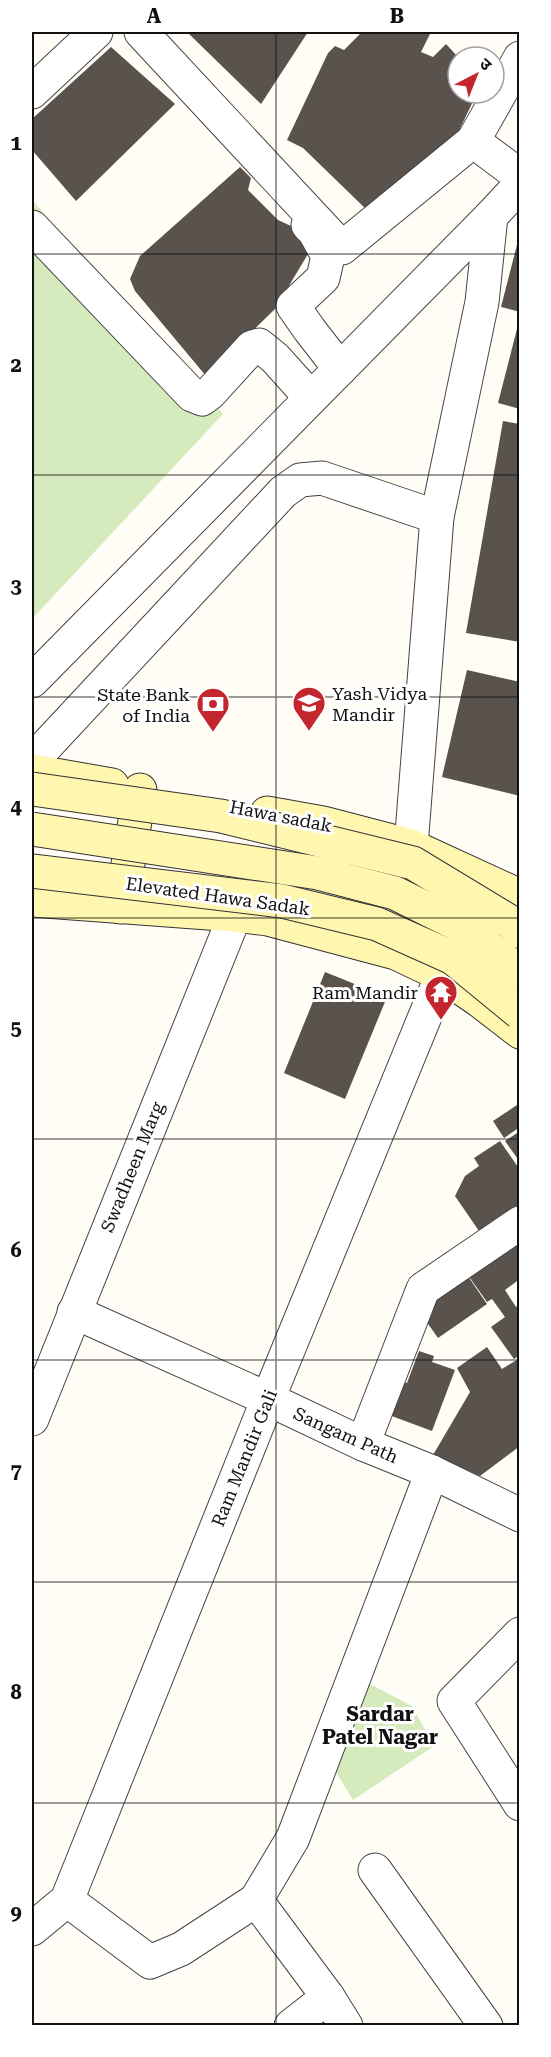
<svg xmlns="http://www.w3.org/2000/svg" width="551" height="2057" font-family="'Roboto Serif','Noto Sans Devanagari',serif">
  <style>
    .green { fill: #d5ebbd }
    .building { fill: #5a524d }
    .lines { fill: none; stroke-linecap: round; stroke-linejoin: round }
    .minor-casing { stroke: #444; stroke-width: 35 }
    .secondary-casing { stroke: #333; stroke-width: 35 }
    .minor { stroke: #fff; stroke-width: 33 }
    .secondary { stroke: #fff6b0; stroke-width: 33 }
    .secondary-bridge-casing { stroke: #333; stroke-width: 35; stroke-linecap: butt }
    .secondary-bridge { stroke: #fff6b0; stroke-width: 33 }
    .grid { fill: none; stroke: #111; stroke-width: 1.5; stroke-opacity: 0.55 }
    .labels { text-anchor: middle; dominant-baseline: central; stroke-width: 6; stroke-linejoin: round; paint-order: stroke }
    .poi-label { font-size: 18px; fill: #111; stroke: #fff; text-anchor: end }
    .street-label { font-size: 18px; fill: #111; stroke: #fff }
    .neighbourhood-label { font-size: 20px; font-weight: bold; fill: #111; stroke: #fff }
    .neatline { fill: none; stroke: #111; stroke-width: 2 }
    .grid-label { font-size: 20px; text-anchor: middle; font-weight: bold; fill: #111 }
  </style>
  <rect width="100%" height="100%" fill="#fffdf5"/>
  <g class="green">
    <polygon points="32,200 223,414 32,619"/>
    <polygon points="368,1683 412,1706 434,1746 353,1800 334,1769"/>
  </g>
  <g class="building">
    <polygon points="187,32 308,32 261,104"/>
    <polygon points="362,32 431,32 421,52 433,57 446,44 458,57 458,93 477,93 454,141 368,211 303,148 287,140 328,53 335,46 344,50"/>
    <polygon points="111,47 175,104 76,201 32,150 32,119"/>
    <polygon points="240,167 251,178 248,190 278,220 293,227 308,254 275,309 206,376 135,291 130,279 140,256"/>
    <polygon points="519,237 520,238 520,312 501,307"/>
    <polygon points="519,321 520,321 520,409 498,403"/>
    <polygon points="503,421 520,424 520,642 466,633"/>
    <polygon points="467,670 520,682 520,796 442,777"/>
    <polygon points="325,972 387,997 345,1099 284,1073"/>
    <polygon points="520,1103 520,1127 504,1138 493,1121"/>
    <polygon points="520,1131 520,1162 505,1141"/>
    <polygon points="500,1141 520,1170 520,1220 508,1228 500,1216 479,1231 455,1196 465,1176 479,1166 474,1158"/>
    <polygon points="513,1237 520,1246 520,1279 505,1290 516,1307 520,1304 520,1355 514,1359 491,1327 505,1317 492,1299 487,1302 465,1271"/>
    <polygon points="463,1269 487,1304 438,1338 421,1314"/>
    <polygon points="487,1347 502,1369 520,1358 520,1446 480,1476 433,1455 470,1392 457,1368"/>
    <polygon points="419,1351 434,1356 432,1362 455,1370 432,1431 389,1415 401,1381 407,1383"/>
  </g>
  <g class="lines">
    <g class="minor-casing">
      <g id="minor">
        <polyline points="141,32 342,248 473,141 520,176"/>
        <polyline points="32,92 96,32"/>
        <polyline points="473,141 520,58"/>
        <polyline points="308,225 314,231 328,256 323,278 293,306 309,329 340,369"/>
        <polyline points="32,227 192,395 202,399 210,393 252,347 259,345 275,358 311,398"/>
        <polyline points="32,681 491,216 520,185"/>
        <polyline points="32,761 283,492 300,480 322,478 437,517"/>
        <polyline points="411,846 437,517 482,302 491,216"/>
        <polyline points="74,1312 268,1399 363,1444 432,1472 520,1515"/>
        <polyline points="32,1419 235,915"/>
        <polyline points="363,1444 423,1289 520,1223"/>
        <polyline points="520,1634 454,1701 520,1804"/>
        <polyline points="375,1870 486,2026"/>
        <polyline points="67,1900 150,1962 181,1949 256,1900 293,1838 432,1472"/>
        <polyline points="256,1900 328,1997 346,2026"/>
        <polyline points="32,1929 67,1900 268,1399 442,975"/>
        <polyline points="291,2026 328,1997"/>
      </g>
    </g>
    <g class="secondary-casing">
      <g id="secondary">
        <polyline points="32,771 112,785"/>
        <polyline points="267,813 323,823 411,846 520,896"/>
        <polyline points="32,900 235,915 268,919 396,953 442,975 480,1001 520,1032"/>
        <polyline points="121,907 140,790"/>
      </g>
    </g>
    <use href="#minor" class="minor"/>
    <use href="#secondary" class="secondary"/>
    <g class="secondary-bridge-casing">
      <g id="secondary-bridge">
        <polyline points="32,789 221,816 413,863 512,923 520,932"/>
        <polyline points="32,829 318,873 395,893 467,929 520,973"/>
        <polyline points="32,871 282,901 377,924 453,958 520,1013"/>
      </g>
    </g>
    <use href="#secondary-bridge" class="secondary-bridge"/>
  </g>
  <path class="grid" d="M276,32V2026M32,254H520M32,475H520M32,697H520M32,918H520M32,1139H520M32,1360H520M32,1582H520M32,1803H520"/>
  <defs>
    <g id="school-pin" transform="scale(1.725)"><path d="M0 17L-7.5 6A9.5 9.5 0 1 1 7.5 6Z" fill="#c4262e" stroke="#fff"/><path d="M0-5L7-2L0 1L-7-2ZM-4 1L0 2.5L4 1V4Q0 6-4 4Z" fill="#fff"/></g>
    <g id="bank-pin" transform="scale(1.725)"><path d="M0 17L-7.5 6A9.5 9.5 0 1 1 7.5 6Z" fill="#c4262e" stroke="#fff"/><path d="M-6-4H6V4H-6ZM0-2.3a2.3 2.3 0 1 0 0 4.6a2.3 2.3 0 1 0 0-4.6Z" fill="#fff"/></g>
    <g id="temple-pin" transform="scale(1.725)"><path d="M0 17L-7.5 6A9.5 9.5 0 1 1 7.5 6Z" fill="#c4262e" stroke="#fff"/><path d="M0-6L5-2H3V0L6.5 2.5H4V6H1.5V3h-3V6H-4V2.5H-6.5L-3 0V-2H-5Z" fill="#fff"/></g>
  </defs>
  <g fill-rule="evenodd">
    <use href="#school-pin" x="309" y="703"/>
    <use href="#bank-pin" x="213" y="704"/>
    <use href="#temple-pin" x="441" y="992"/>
  </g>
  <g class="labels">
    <g class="poi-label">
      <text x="332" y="693" text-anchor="start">Yash Vidya<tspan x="332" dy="21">Mandir</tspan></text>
      <text x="190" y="694">State Bank<tspan x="190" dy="21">of India</tspan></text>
      <text x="418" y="992">Ram Mandir</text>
    </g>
    <g class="street-label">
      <text transform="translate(281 816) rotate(11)">Hawa sadak</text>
      <text transform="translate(218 896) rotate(8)">Elevated Hawa Sadak</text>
      <text transform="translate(132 1167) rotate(-68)">Swadheen Marg</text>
      <text transform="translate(346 1435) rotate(24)">Sangam Path</text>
      <text transform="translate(244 1458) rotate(-68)">Ram Mandir Gali</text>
    </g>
    <g class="neighbourhood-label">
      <text x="380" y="1714">Sardar<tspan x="380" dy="23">Patel Nagar</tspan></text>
    </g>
  </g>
  <rect width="551" height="2057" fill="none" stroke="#ffffff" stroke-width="66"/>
  <g transform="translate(476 75) rotate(42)"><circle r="28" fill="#ffffff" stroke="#a0a0a0" stroke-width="1.5"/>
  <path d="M0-4.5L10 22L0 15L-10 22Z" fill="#c4262e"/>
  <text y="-9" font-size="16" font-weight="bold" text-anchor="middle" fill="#111111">उ</text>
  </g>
  <rect x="33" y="33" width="485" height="1991" class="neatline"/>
  <g class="grid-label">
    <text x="154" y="23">A</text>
    <text x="397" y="23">B</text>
    <text x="16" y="150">1</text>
    <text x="16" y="372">2</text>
    <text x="16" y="593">3</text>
    <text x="16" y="814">4</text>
    <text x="16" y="1035">5</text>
    <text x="16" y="1257">6</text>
    <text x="16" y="1478">7</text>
    <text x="16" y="1699">8</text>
    <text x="16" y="1920">9</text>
  </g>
</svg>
